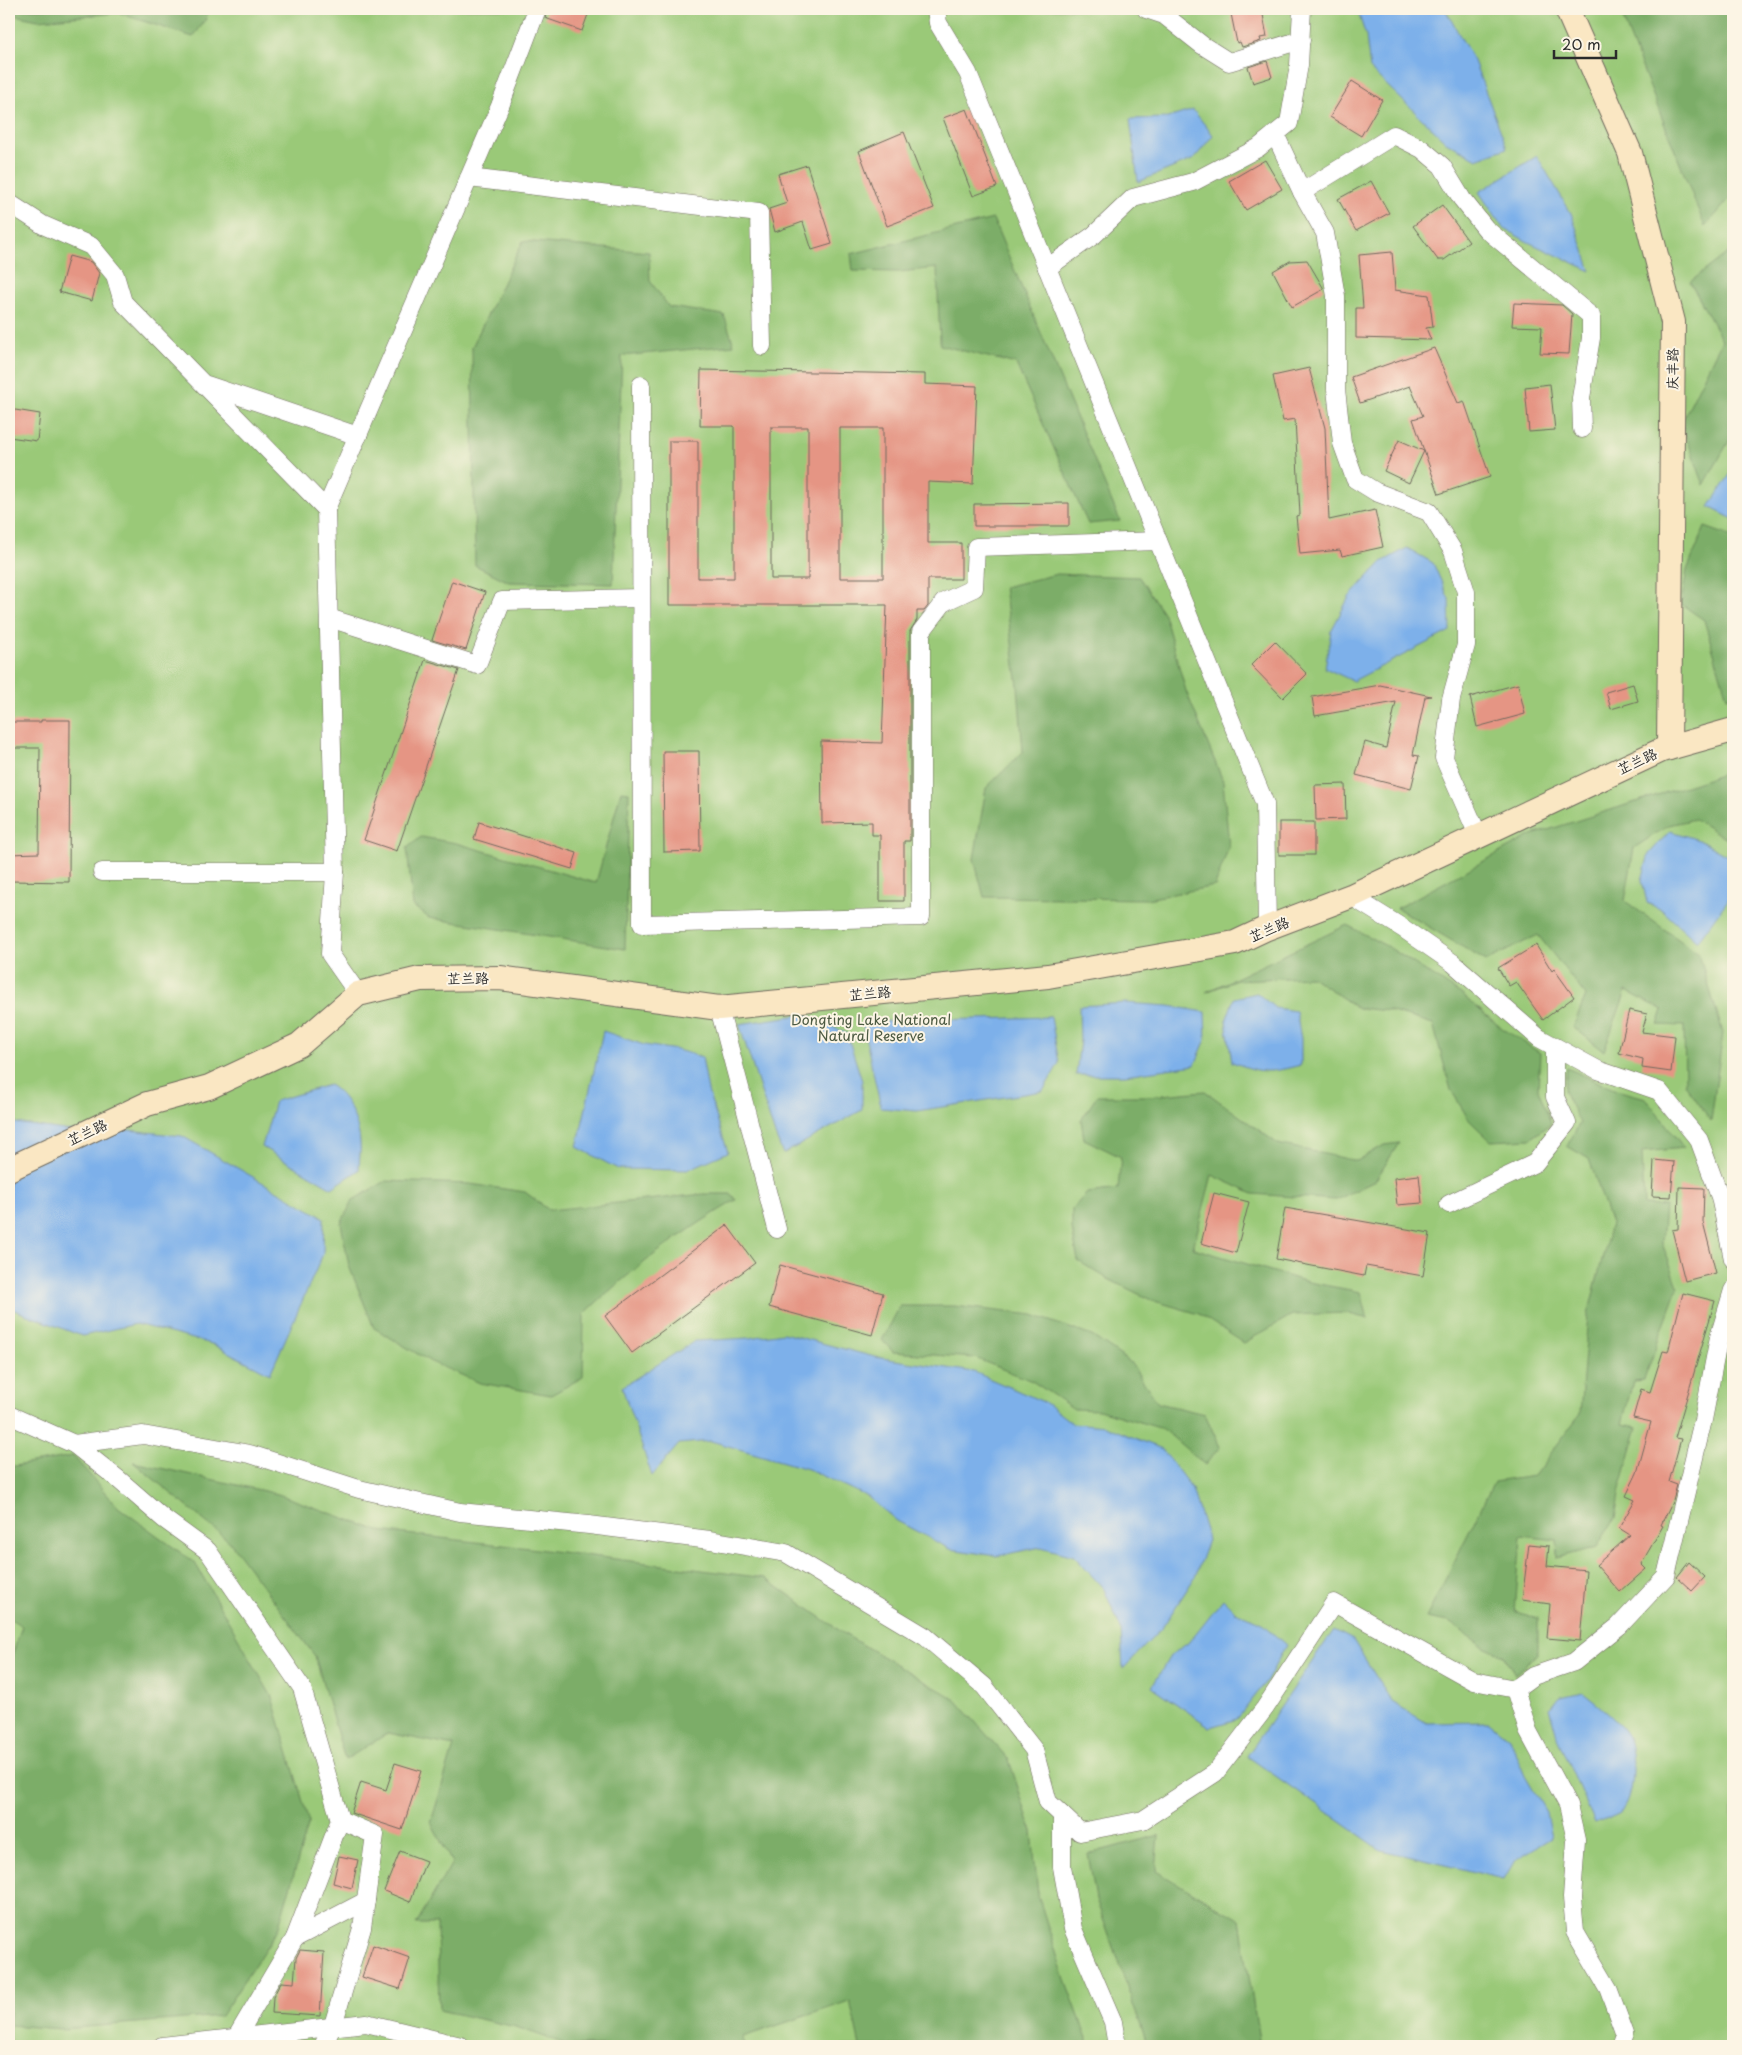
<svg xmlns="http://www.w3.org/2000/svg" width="1742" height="2055" font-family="'Playpen Sans','LXGW WenKai TC',sans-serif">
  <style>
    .green { fill: #9ac978; stroke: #627a52 }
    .forest { fill: #7bad68; stroke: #536c4a }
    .water { fill: #7db0ea; stroke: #546e8a }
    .building { fill: #e59584; fill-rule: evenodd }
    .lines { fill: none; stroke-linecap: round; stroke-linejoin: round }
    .street-casing { stroke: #6f695d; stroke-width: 19 }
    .secondary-casing { stroke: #6f695d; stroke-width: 26 }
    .street { stroke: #fff; stroke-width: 18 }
    .secondary { stroke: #fae7c3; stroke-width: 24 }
    .labels { text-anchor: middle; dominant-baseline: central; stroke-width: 4; stroke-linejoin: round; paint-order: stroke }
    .street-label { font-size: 14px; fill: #2b2b2b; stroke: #fcf5e5 }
    .park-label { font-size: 14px; fill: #4c5a42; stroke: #fcf5e5 }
  </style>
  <rect width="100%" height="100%" fill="#fcf5e5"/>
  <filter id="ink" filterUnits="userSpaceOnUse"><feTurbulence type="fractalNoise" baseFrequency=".02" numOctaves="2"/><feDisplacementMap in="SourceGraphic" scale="10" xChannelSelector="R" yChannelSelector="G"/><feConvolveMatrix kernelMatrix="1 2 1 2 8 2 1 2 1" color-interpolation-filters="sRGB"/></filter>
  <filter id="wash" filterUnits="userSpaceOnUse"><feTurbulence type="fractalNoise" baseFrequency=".0096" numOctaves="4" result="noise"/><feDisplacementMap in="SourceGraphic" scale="20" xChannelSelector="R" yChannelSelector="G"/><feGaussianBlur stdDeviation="1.12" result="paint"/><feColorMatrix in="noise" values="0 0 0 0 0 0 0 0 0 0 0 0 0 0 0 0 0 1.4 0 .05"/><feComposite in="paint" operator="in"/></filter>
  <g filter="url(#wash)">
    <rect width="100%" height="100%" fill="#edb"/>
    <rect class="green" x="9" y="9" width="1724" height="2037"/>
    <g class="forest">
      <polygon points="9,9 209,9 205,21 193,37 118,13 38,20 9,14"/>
      <polygon points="1619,9 1733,9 1733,195 1705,227"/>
      <polygon points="993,219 1120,521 1088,524 1016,364 940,345 937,268 899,272 853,271 851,254"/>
      <polygon points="523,241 649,252 650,281 669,307 724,315 734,345 622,356 613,584 509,582 475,565 472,347"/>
      <polygon points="1733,249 1733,434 1704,485 1681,423 1722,340 1690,282"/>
      <polygon points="1705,527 1733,537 1733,696 1727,697 1704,620 1681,604 1687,570"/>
      <polygon points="1057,574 1139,577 1164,614 1186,691 1223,781 1229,846 1215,886 1147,899 984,897 974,859 986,788 1023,752 1018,686 1004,587"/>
      <polygon points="1733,771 1733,843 1695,819 1669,825 1634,848 1625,901 1699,954 1723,1033 1711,1121 1685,1084 1684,1026 1658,1025 1663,1010 1626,991 1604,1051 1573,1027 1586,996 1538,935 1486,961 1397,908 1532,835"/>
      <polygon points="621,791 629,792 625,949 429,918 413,906 407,848 421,837 456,843 596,883"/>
      <polygon points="1347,925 1390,948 1461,994 1499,1026 1540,1053 1538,1089 1551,1123 1530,1139 1491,1141 1469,1120 1451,1090 1433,1024 1389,1011 1357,1008 1312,977 1237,980 1206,992"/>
      <polygon points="1567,1068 1616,1090 1646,1098 1684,1148 1642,1152 1644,1205 1665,1206 1662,1243 1678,1286 1644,1380 1633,1381 1622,1424 1638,1427 1620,1489 1615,1518 1597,1547 1558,1558 1557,1540 1521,1536 1515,1612 1538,1618 1538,1654 1515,1674 1503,1655 1480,1644 1449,1622 1426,1618 1494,1482 1534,1476 1580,1414 1588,1315 1611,1224 1589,1159 1567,1146 1580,1123 1564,1091"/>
      <polygon points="1205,1091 1278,1144 1357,1161 1384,1145 1399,1143 1375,1181 1336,1200 1253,1194 1212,1175 1193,1248 1308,1282 1361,1292 1368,1319 1346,1313 1292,1315 1244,1343 1199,1314 1151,1300 1108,1279 1078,1261 1072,1229 1072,1209 1087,1193 1118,1189 1121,1157 1084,1139 1081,1120 1097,1096 1151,1096"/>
      <path d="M386,1181L470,1184L525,1192L549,1210L704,1194H731L736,1200C682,1232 630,1270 584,1314L583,1377L551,1395L480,1383L431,1362L374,1328L349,1266L341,1223L353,1200Z"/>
      <polygon points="900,1306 954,1306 1033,1315 1092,1336 1130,1362 1158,1403 1205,1414 1220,1447 1205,1465 1163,1429 1099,1410 1074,1409 1032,1381 975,1358 893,1352 882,1340"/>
      <polygon points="73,1456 118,1507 195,1563 272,1697 309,1822 278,1929 221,2016 62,2029 9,2025 9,1665 22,1626 9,1618 9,1467"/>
      <polygon points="133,1462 278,1494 379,1531 529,1548 765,1578 846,1635 955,1699 1009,1760 1032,1831 1038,1895 1062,1971 1090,2046 860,2046 850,2001 743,2037 744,2046 571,2046 516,2027 439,2010 437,1924 416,1924 452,1863 431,1822 454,1746 388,1733 345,1760 315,1656 229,1541"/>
      <polygon points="1159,1835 1156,1871 1240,1920 1260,2046 1148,2046 1096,1899 1088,1854"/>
    </g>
    <g class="water">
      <polygon points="1357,9 1445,9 1474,61 1507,148 1477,159 1446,142 1370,69 1366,36"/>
      <polygon points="1193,110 1213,135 1194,159 1138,182 1130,119 1168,118"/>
      <polygon points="1537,156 1571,213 1591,271 1528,242 1503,228 1479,192"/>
      <polygon points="1733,470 1733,519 1709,507"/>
      <polygon points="1407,548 1433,563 1449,599 1450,631 1353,681 1325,668 1331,631 1349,597 1382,562"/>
      <polygon points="1670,831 1699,840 1727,856 1733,863 1733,893 1697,942 1662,910 1647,903 1642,880 1649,854"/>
      <path d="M1257,993L1275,1008L1296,1011L1301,1039V1065C1269,1073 1264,1074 1232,1062L1226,1021L1234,998Z"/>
      <polygon points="1126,1003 1169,1006 1205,1012 1206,1039 1195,1065 1125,1075 1076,1075 1080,1040 1079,1006"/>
      <polygon points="806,1014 847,1034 862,1081 862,1110 783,1154 774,1132 739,1024"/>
      <polygon points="1051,1017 1059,1063 1043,1091 917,1111 881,1108 862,1022"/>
      <polygon points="603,1031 644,1045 677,1050 702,1057 708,1091 728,1152 687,1170 618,1169 577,1147"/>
      <path d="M329,1085C348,1096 358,1121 360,1142C361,1151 359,1161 359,1170L332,1188L262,1147L275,1101Z"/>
      <polygon points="9,1122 71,1131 120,1129 182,1136 324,1218 323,1254 270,1374 212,1344 136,1324 82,1336 9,1308"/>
      <polygon points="783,1333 875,1357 974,1372 1046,1403 1072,1423 1105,1426 1162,1449 1192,1489 1208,1540 1195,1577 1162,1628 1123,1669 1121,1629 1104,1589 1074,1556 1041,1547 997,1556 950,1549 897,1521 868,1497 808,1469 711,1441 679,1444 652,1476 622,1387 695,1341 749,1338"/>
      <polygon points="1223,1599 1236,1612 1260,1622 1286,1645 1267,1681 1237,1719 1210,1727 1152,1687 1170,1656 1188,1643"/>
      <polygon points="1334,1630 1353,1640 1392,1702 1427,1723 1489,1722 1509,1738 1525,1776 1546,1812 1551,1838 1515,1860 1504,1879 1381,1850 1247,1756"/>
      <path d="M1582,1692C1598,1705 1616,1718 1627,1735C1636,1751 1636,1801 1620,1813C1613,1817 1603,1820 1595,1824L1558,1740L1549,1707L1561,1697Z"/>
    </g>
    <g id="blocks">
      <g class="building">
        <polygon points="547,9 590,9 582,31 545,18"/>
        <polygon points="1230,9 1262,9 1267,37 1260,38 1261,41 1242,47 1240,42 1237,43"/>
        <polygon points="1267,61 1272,77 1253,83 1248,67"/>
        <polygon points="1352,81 1382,100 1361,136 1330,117"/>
        <polygon points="967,109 997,187 973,196 943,118"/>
        <polygon points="904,132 934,208 887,226 859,151"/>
        <polygon points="1265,160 1282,189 1246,210 1229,181"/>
        <polygon points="807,165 832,244 812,250 803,222 775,232 769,209 787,203 778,174"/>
        <polygon points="1371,181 1389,213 1356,231 1338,199"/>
        <polygon points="1442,205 1469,242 1444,260 1438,260 1413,226"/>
        <polygon points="1392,252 1395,290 1429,295 1433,327 1426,328 1431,340 1356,338 1356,308 1363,308 1359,255"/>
        <polygon points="69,256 91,262 99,273 92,301 59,292"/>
        <polygon points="1307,260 1324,289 1292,307 1273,271 1290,261"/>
        <polygon points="1514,303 1562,305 1572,314 1569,354 1540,353 1542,327 1512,326"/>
        <polygon points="1434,348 1458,403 1464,401 1490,477 1439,494 1413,419 1423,416 1410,386 1360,403 1351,377"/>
        <polygon points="1309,368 1325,428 1329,520 1375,510 1383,547 1342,556 1340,550 1300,554 1296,516 1300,515 1295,419 1283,421 1273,376"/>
        <path d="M701,370L925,374V384L977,386L973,484L928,482V543H961V579H928V606L924,611H917V620L910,631V841H904V901H880V835H872V822L822,823L821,741L882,743L887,605H669V441H698V578H734V426H700ZM771,427H808V579H771ZM840,428H883V578H840Z"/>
        <polygon points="1550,384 1555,430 1529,432 1525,387"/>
        <polygon points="9,409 40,414 37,441 9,437"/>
        <polygon points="1399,440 1424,451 1409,483 1384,471"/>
        <polygon points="1069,503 1069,526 974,526 974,504"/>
        <polygon points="452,581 485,592 466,650 432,640"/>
        <polygon points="1275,641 1307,674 1283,698 1251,665"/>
        <polygon points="425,660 459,670 397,851 364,840"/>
        <polygon points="1518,684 1525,714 1477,727 1470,697"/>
        <polygon points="1633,684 1638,701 1611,709 1606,692"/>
        <polygon points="1380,685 1431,696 1425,697 1413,755 1419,756 1411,789 1356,775 1365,742 1386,748 1396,702 1315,716 1312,697"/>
        <polygon points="41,720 70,720 69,882 9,881 9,854 39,853 40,748 9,748 9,722 41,722"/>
        <polygon points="663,751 699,751 700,851 664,852"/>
        <polygon points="1345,784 1346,819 1316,820 1315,785"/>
        <polygon points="479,822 577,853 572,869 474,839"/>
        <rect x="1279" y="822" width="35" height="33"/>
        <polygon points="1536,945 1552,971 1554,969 1574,997 1543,1020 1516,982 1509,986 1498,968"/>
        <polygon points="1629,1010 1647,1014 1642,1032 1675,1036 1671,1072 1642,1068 1643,1059 1619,1053"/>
        <polygon points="1654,1160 1674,1162 1671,1197 1652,1196"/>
        <polygon points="1419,1175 1422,1203 1397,1205 1394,1178"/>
        <polygon points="1679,1187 1704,1188 1703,1222 1716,1273 1685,1281 1672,1230 1678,1229"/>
        <polygon points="1214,1193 1249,1202 1236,1253 1201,1243"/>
        <polygon points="1285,1208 1430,1233 1423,1276 1366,1266 1364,1276 1276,1259"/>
        <polygon points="727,1225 755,1263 632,1353 605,1316"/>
        <polygon points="780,1265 883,1293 872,1335 769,1307"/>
        <polygon points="1683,1293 1715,1301 1675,1438 1681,1439 1669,1482 1677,1485 1673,1500 1661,1525 1663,1526 1641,1564 1646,1569 1620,1592 1596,1565 1630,1535 1619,1528 1635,1500 1626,1496 1637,1473 1651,1422 1633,1418 1641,1389 1650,1392 1663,1351 1668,1352"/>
        <polygon points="1529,1544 1549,1546 1547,1566 1586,1570 1580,1641 1547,1638 1550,1604 1522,1600"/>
        <polygon points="1689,1562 1705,1577 1692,1591 1677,1577"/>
        <polygon points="395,1763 421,1771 402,1830 351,1813 361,1782 386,1790"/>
        <polygon points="400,1851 426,1861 410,1902 384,1891"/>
        <polygon points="339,1856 358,1860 352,1888 333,1883"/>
        <polygon points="373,1945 410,1958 400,1989 362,1977"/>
        <polygon points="300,1950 324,1952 320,2016 272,2013 273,1997 281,1982 294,1983 296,1958"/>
      </g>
    </g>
  </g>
  <g filter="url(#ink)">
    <use href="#blocks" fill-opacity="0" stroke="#6f695d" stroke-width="1"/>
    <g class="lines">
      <g class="street-casing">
        <g id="street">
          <polyline points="936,9 938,23 968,73 1265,804 1267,928"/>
          <polyline points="1146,9 1164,15 1202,45 1229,62 1301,40"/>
          <polyline points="1275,134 1302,192 1325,233 1336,296 1336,389 1342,443 1355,479 1376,492 1429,512 1453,551 1466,592 1466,645 1451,699 1444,758 1478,835"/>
          <polyline points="469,178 759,213 762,346"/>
          <polyline points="1302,192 1394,135 1422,149 1442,166 1462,199 1486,229 1591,316 1591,338 1581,398 1582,429"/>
          <polyline points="9,203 43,225 91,246 115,275 123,302 326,509 335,872 330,954 358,994"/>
          <polyline points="1047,268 1094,235 1133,198 1193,182 1258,148 1289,123 1299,65 1302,9"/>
          <polyline points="207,385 358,436"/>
          <polyline points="641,385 642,924 921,917 921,632 944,602 974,588 976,547 1158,541"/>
          <polyline points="326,509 500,106 537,9"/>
          <polyline points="329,618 477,665 502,601 641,598"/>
          <polyline points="102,872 335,872"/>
          <polyline points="1351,896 1404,929 1453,963 1539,1038 1598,1070 1659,1091 1699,1140 1720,1197 1733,1259"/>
          <polyline points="719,1008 777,1229"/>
          <polyline points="1449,1204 1535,1163 1567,1123 1555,1097 1555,1047"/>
          <polyline points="9,1415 74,1444 118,1479 164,1519 208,1551 302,1688 340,1820 375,1835 362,1928 333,2025 323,2046"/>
          <polyline points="74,1444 143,1435 250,1454 359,1489 460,1512 589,1525 710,1540 786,1553 926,1637 984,1686 1034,1750 1048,1802 1080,1832 1143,1820 1215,1773 1265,1708 1334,1603 1474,1681 1515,1689"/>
          <polyline points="1062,1815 1062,1867 1073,1929 1113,2022 1117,2046"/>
          <polyline points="295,1938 366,1901"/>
          <polyline points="236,2038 295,1938 340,1820"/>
          <polyline points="162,2046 366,2023 461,2046"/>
          <polyline points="1621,2046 1625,2034 1608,1988 1575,1932 1572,1898 1576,1840 1568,1805 1528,1731 1515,1689 1533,1676 1574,1662 1619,1626 1666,1576 1703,1420 1719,1337 1733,1290"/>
        </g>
      </g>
      <g class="secondary-casing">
        <g id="secondary">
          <polyline points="1567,9 1630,153 1673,322 1669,748"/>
          <polyline points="9,1169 147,1104 209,1087 299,1045 358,994 420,979 500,978 719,1008 1048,976 1235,943 1267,928 1351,896 1662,750 1733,730"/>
        </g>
      </g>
      <use href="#street" class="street"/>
      <use href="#secondary" class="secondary"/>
    </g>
  </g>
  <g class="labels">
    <g class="street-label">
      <text transform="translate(1672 369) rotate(-89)">庆丰路</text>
      <text transform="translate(1637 761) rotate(-25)">芷兰路</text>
      <text transform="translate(1269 929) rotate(-23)">芷兰路</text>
      <text transform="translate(468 978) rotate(-1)">芷兰路</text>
      <text transform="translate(870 993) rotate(-5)">芷兰路</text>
      <text transform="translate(87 1132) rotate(-25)">芷兰路</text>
    </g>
    <g class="park-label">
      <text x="871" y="1019">Dongting Lake National<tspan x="871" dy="16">Natural Reserve</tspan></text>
    </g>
  </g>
  <rect width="1742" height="2055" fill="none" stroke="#fcf5e5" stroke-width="30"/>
  <path d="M1554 50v8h62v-8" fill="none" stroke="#2b2b2b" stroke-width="2.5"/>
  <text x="1562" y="50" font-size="15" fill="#2b2b2b" stroke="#fcf5e5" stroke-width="4" paint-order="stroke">20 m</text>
</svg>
